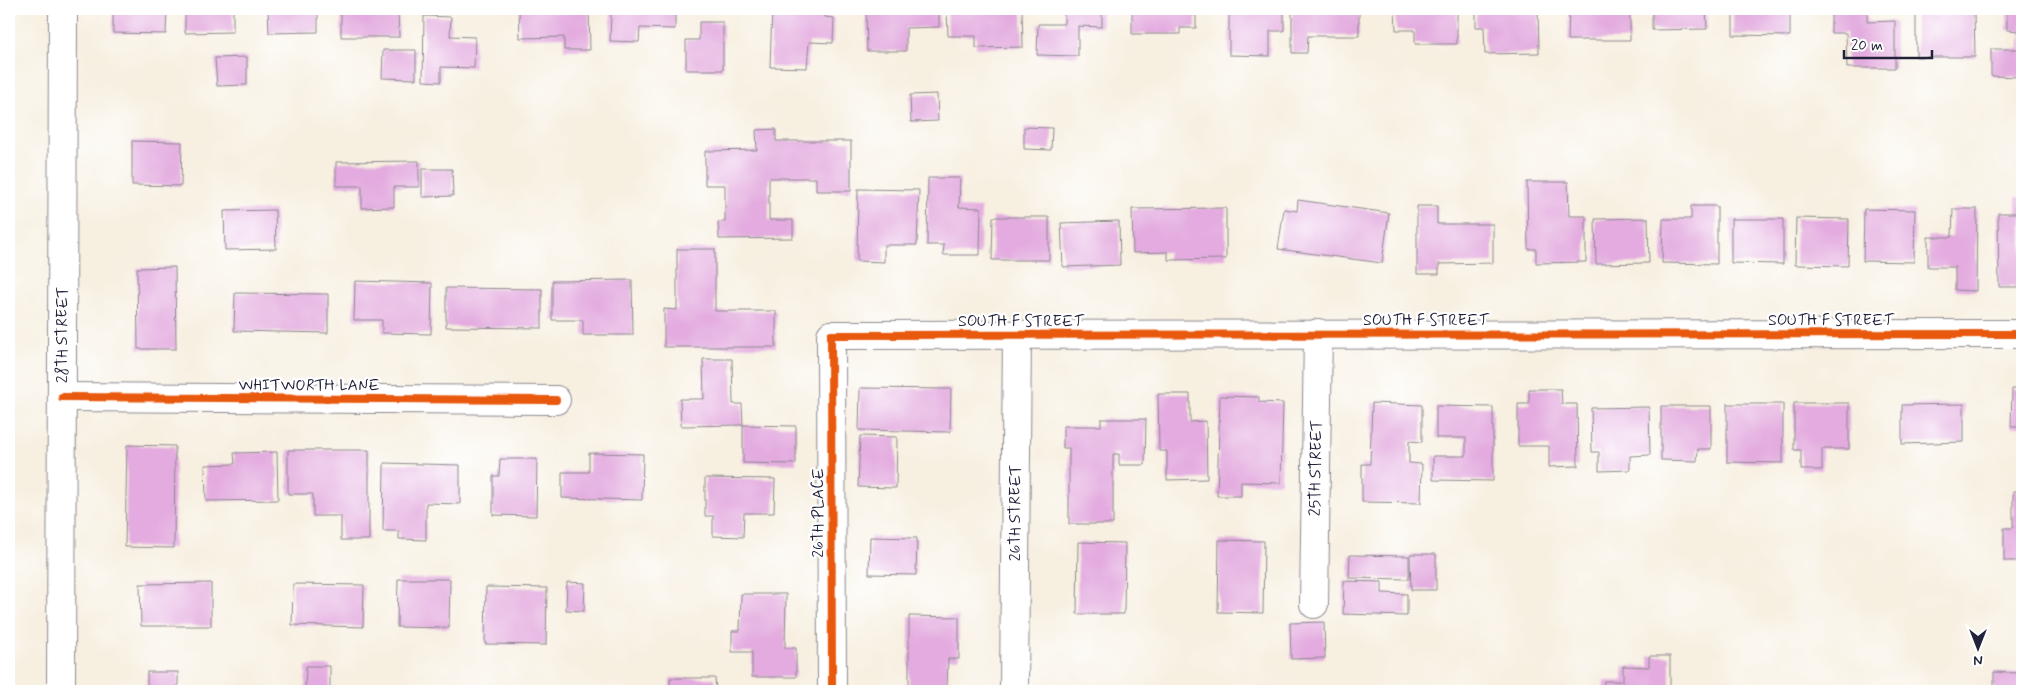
<svg xmlns="http://www.w3.org/2000/svg" width="2031" height="700" font-family="Mynerve,sans-serif">
  <style>
    .building { fill: #e3abdf }
    .lines { fill: none; stroke-linecap: round; stroke-linejoin: round }
    .minor-casing { stroke: #8c888e; stroke-width: 30 }
    .major-casing { stroke: #8c888e; stroke-width: 30 }
    .minor { stroke: #fff; stroke-width: 28 }
    .major { stroke: #fff; stroke-width: 28 }
    .cycleway-casing { stroke: #fff; stroke-width: 11 }
    .cycleway { stroke: #e8590c; stroke-width: 8 }
    .labels { text-anchor: middle; dominant-baseline: central; stroke-width: 4.5; stroke-linejoin: round; paint-order: stroke }
    .street-label { font-size: 16px; fill: #22223b; stroke: #fff }
  </style>
  <rect width="100%" height="100%" fill="#fff"/>
  <filter id="ink" filterUnits="userSpaceOnUse"><feTurbulence type="fractalNoise" baseFrequency=".02" numOctaves="2"/><feDisplacementMap in="SourceGraphic" scale="10" xChannelSelector="R" yChannelSelector="G"/><feConvolveMatrix kernelMatrix="1 2 1 2 8 2 1 2 1" color-interpolation-filters="sRGB"/></filter>
  <filter id="wash" filterUnits="userSpaceOnUse"><feTurbulence type="fractalNoise" baseFrequency=".0096" numOctaves="4" result="noise"/><feDisplacementMap in="SourceGraphic" scale="20" xChannelSelector="R" yChannelSelector="G"/><feGaussianBlur stdDeviation="1.12" result="paint"/><feColorMatrix in="noise" values="0 0 0 0 0 0 0 0 0 0 0 0 0 0 0 0 0 1.4 0 .05"/><feComposite in="paint" operator="in"/></filter>
  <g filter="url(#wash)">
    <rect width="100%" height="100%" fill="#f7efe0"/>
    <g id="blocks">
      <g class="building">
        <polygon points="113,9 167,9 166,34 113,33"/>
        <polygon points="185,9 233,9 233,32 185,33"/>
        <polygon points="268,9 318,9 318,32 269,33"/>
        <polygon points="341,9 398,9 399,37 341,37"/>
        <polygon points="519,9 589,9 590,50 564,50 564,37 520,38"/>
        <polygon points="611,9 675,9 675,29 640,28 639,42 610,41"/>
        <polygon points="772,9 825,9 825,17 834,18 833,43 809,42 807,68 770,67"/>
        <polygon points="866,9 939,9 939,27 906,28 906,51 867,51"/>
        <polygon points="947,9 1022,9 1023,47 976,48 976,36 948,36"/>
        <polygon points="1064,9 1102,9 1102,27 1078,26 1078,56 1037,55 1038,24 1064,24"/>
        <polygon points="1132,9 1196,9 1196,28 1180,28 1180,34 1132,34"/>
        <polygon points="1229,9 1284,9 1284,31 1270,31 1270,56 1229,55"/>
        <polygon points="1292,9 1359,9 1359,36 1308,36 1307,53 1292,53"/>
        <polygon points="1395,9 1457,9 1457,44 1415,44 1415,30 1396,30"/>
        <polygon points="1476,9 1538,9 1539,53 1485,54 1484,27 1476,27"/>
        <polygon points="1569,9 1630,9 1630,40 1568,40"/>
        <polygon points="1652,9 1706,9 1707,29 1652,30"/>
        <polygon points="1733,9 1790,9 1790,36 1733,35"/>
        <polygon points="1831,9 1867,9 1867,22 1895,21 1895,68 1847,68 1846,33 1831,33"/>
        <polygon points="1916,9 1974,9 1975,57 1916,57"/>
        <polygon points="2007,9 2022,9 2022,77 1991,76 1991,49 2020,49 2020,31 2007,30"/>
        <polygon points="424,16 451,17 450,36 475,37 474,68 441,67 441,82 423,81"/>
        <polygon points="699,22 723,22 723,70 686,70 686,40 699,40"/>
        <polygon points="383,50 416,50 416,79 382,78"/>
        <polygon points="247,57 247,85 217,86 215,58"/>
        <polygon points="937,94 938,121 911,122 910,95"/>
        <polygon points="1024,127 1052,128 1051,150 1024,149"/>
        <polygon points="776,129 776,141 851,141 851,191 816,191 816,178 769,178 769,220 793,220 793,238 719,239 718,222 725,222 725,185 705,185 705,151 757,150 756,130"/>
        <polygon points="132,141 182,142 181,186 132,185"/>
        <polygon points="419,161 419,187 394,187 394,207 362,208 362,186 336,186 336,162"/>
        <polygon points="422,169 452,169 453,196 422,197"/>
        <polygon points="928,178 960,178 959,207 981,208 980,255 943,255 944,245 927,245"/>
        <polygon points="1527,182 1568,182 1569,216 1586,216 1586,262 1536,263 1536,249 1528,249"/>
        <polygon points="858,189 919,190 917,245 884,245 884,262 857,261"/>
        <polygon points="2016,197 2022,197 2022,287 1999,287 1998,213 2016,213"/>
        <polygon points="1298,200 1389,213 1382,263 1278,249 1284,209 1297,211"/>
        <polygon points="1417,206 1437,206 1437,224 1493,224 1493,263 1439,264 1439,274 1417,274"/>
        <polygon points="1691,206 1717,206 1717,264 1662,263 1663,219 1691,219"/>
        <polygon points="1226,208 1226,259 1168,260 1168,252 1133,253 1132,209"/>
        <polygon points="1864,209 1915,210 1914,262 1863,261"/>
        <polygon points="1953,209 1977,209 1976,291 1955,290 1955,267 1928,267 1928,237 1952,237"/>
        <polygon points="275,210 276,249 225,250 224,211"/>
        <polygon points="993,217 1049,217 1049,260 992,260"/>
        <polygon points="1648,218 1649,263 1596,264 1595,219"/>
        <polygon points="1796,218 1849,219 1848,266 1795,265"/>
        <polygon points="1731,219 1783,219 1783,264 1731,263"/>
        <polygon points="1119,221 1120,265 1063,267 1061,223"/>
        <polygon points="677,249 715,249 715,311 776,311 776,347 664,347 664,309 677,310"/>
        <polygon points="175,267 176,349 138,349 137,268"/>
        <polygon points="632,280 633,335 583,335 583,320 552,320 552,281"/>
        <polygon points="355,281 432,283 431,334 382,333 382,320 354,320"/>
        <polygon points="446,288 542,289 542,328 446,327"/>
        <polygon points="235,293 328,294 328,333 234,331"/>
        <polygon points="703,359 732,359 733,404 742,404 743,425 681,426 680,399 704,399"/>
        <polygon points="860,388 951,389 950,432 859,430"/>
        <polygon points="1529,389 1561,389 1562,404 1577,404 1578,466 1549,467 1549,446 1518,446 1518,404 1529,404"/>
        <polygon points="2012,389 2022,389 2022,427 2011,427"/>
        <polygon points="1158,394 1190,394 1190,422 1206,421 1207,479 1167,480 1167,451 1159,451"/>
        <polygon points="1220,396 1259,397 1259,402 1283,403 1281,483 1241,482 1241,496 1217,496"/>
        <polygon points="1372,403 1422,405 1422,442 1409,441 1409,463 1422,464 1421,503 1362,502 1362,464 1370,464"/>
        <polygon points="1794,403 1849,403 1849,449 1822,449 1822,470 1801,470 1801,450 1794,450"/>
        <polygon points="1727,404 1783,404 1783,463 1727,462"/>
        <polygon points="1964,404 1964,442 1902,444 1902,405"/>
        <polygon points="1436,406 1493,407 1493,481 1433,480 1433,456 1466,456 1466,438 1436,438"/>
        <polygon points="1661,406 1711,406 1711,449 1698,449 1697,461 1661,460"/>
        <polygon points="1649,407 1650,455 1630,456 1630,470 1599,471 1599,452 1592,452 1591,408"/>
        <polygon points="1101,419 1146,419 1145,465 1119,465 1119,454 1113,454 1113,524 1069,524 1069,448 1063,448 1063,426 1101,426"/>
        <polygon points="743,425 796,426 796,464 743,463"/>
        <polygon points="860,436 897,437 896,488 858,487"/>
        <polygon points="127,445 175,446 174,548 125,547"/>
        <polygon points="288,450 369,450 369,540 341,540 341,516 313,516 313,494 288,494"/>
        <polygon points="277,452 278,500 206,501 205,465 235,464 234,453"/>
        <polygon points="589,453 643,454 642,500 562,498 562,472 589,472"/>
        <polygon points="500,459 537,459 536,516 493,515 493,476 499,476"/>
        <polygon points="384,463 460,465 460,504 426,503 426,540 399,539 399,531 383,531"/>
        <polygon points="705,478 775,479 774,513 744,513 743,537 713,536 713,516 705,516"/>
        <polygon points="2013,491 2022,491 2022,561 2004,561 2004,528 2013,528"/>
        <polygon points="870,537 917,538 916,575 869,574"/>
        <polygon points="1219,540 1264,541 1263,613 1218,612"/>
        <polygon points="1078,542 1125,543 1124,614 1077,614"/>
        <polygon points="1410,554 1436,554 1436,590 1411,590"/>
        <polygon points="1350,555 1409,556 1409,579 1349,578"/>
        <polygon points="398,579 450,579 449,628 397,627"/>
        <polygon points="1344,581 1382,582 1382,593 1407,594 1407,616 1343,614"/>
        <polygon points="567,582 585,583 584,611 566,610"/>
        <polygon points="211,583 211,626 141,626 140,584"/>
        <polygon points="293,584 364,585 363,627 292,625"/>
        <polygon points="486,587 547,588 546,645 485,644"/>
        <polygon points="741,594 786,594 785,648 796,648 796,677 752,677 752,652 732,652 732,631 740,631"/>
        <polygon points="909,616 959,617 959,659 948,659 947,689 909,689"/>
        <polygon points="1324,622 1325,658 1291,659 1290,623"/>
        <polygon points="1649,656 1670,656 1670,691 1603,691 1604,681 1623,681 1623,666 1649,667"/>
        <polygon points="306,666 330,666 330,691 305,691"/>
        <rect x="147" y="672" width="31" height="19"/>
        <polygon points="1994,672 2022,673 2022,691 1994,691"/>
        <polygon points="670,678 715,678 716,691 670,691"/>
        <polygon points="1259,688 1291,689 1291,691 1259,691"/>
      </g>
    </g>
  </g>
  <g filter="url(#ink)">
    <use href="#blocks" fill-opacity="0" stroke="#8c888e" stroke-width="1"/>
    <g class="lines">
      <g class="minor-casing">
        <g id="minor">
          <polyline points="62,397 556,400"/>
          <polyline points="1314,604 1318,333"/>
          <polyline points="832,691 831,335 2022,334"/>
          <polyline points="1014,691 1017,334"/>
        </g>
      </g>
      <g class="major-casing">
        <polyline id="major" points="61,691 63,9"/>
      </g>
      <use href="#minor" class="minor"/>
      <use href="#major" class="major"/>
      <g class="cycleway-casing">
        <g id="cycleway">
          <polyline points="62,397 556,400"/>
          <polyline points="832,691 831,335 2022,334"/>
        </g>
      </g>
      <use href="#cycleway" class="cycleway"/>
    </g>
  </g>
  <g class="labels">
    <g class="street-label">
      <text x="1426" y="320">SOUTH F STREET</text>
      <text x="1831" y="320">SOUTH F STREET</text>
      <text x="1021" y="321">SOUTH F STREET</text>
      <text transform="translate(62 335) rotate(-90)">28TH STREET</text>
      <text x="309" y="385">WHITWORTH LANE</text>
      <text transform="translate(1316 468) rotate(-89)">25TH STREET</text>
      <text transform="translate(818 513) rotate(-90)">26TH PLACE</text>
      <text transform="translate(1015 513) rotate(-90)">26TH STREET</text>
    </g>
  </g>
  <rect width="2031" height="700" fill="none" stroke="#fff" stroke-width="30"/>
  <g transform="translate(1978 648) rotate(180)" stroke="#ffffff" stroke-width="4" paint-order="stroke">
  <path d="M0-4L9 19L0 12L-9 19Z" fill="#22223b"/>
  <text y="-8" font-size="14" font-weight="bold" text-anchor="middle" fill="#22223b">N</text>
  </g>
  <path d="M1844 50v8h88v-8" fill="none" stroke="#22223b" stroke-width="2.5"/>
  <text x="1851" y="50" font-size="15" fill="#22223b" stroke="#ffffff" stroke-width="4" paint-order="stroke">20 m</text>
</svg>
